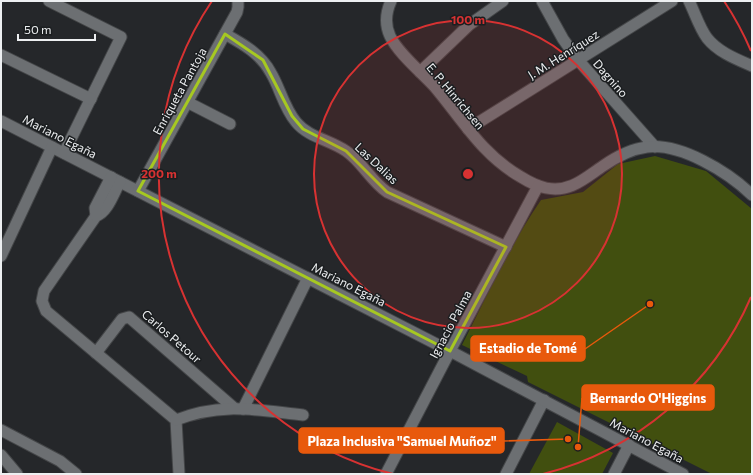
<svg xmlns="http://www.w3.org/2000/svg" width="753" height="475" font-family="Commissioner,sans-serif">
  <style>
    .green { fill: #414f0f }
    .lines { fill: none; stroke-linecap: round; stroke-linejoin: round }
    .minor-casing { stroke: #444648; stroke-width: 13 }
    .tertiary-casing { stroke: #444648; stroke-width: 13 }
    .secondary-casing { stroke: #444648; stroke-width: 13 }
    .minor { stroke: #6c6f72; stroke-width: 11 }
    .tertiary { stroke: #6c6f72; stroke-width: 11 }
    .secondary { stroke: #6c6f72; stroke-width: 11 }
    .marked { fill: none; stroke: #a6c821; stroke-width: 3; stroke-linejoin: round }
    .ring { fill: none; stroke: #d73232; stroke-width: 2 }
    .labels { text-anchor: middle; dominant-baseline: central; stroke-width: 3; stroke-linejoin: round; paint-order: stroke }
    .street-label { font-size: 12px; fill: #edeff1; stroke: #1b1e20 }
    .centre { fill: #d73232; stroke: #1b1e20; stroke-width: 2 }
    .ring-label { font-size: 12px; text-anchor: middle; font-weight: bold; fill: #d73232; stroke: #1b1e20; stroke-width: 3; stroke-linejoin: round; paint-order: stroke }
    .leader { fill: none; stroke: #e8590c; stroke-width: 1.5 }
    .callout-dot { fill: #e8590c; stroke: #1b1e20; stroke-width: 1.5 }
    .callout { fill: #e8590c; stroke: #e8590c; stroke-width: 1.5 }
    .callout-label { font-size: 13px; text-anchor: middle; font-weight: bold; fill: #fff }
  </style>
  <rect width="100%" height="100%" fill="#25272a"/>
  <g class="green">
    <path d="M655,156L706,171L752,209V474H712L528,382L527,376L462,345C487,296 510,245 541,200L583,192L618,164Z"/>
    <polygon points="557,422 613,453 602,474 529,474"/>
  </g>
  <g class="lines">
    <g class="minor-casing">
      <g id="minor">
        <polyline points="49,1 121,37 64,153"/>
        <polyline points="542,1 563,39 578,60 655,147"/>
        <path d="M689,1C695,13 699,27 707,38C718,52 736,59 752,66"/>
        <path d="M225,34C243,44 261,54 271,73C280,88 284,108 296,122C308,137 330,140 346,151C362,162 371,181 387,192L506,247"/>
        <polyline points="1,55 91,99"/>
        <polyline points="420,72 469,25 503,1"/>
        <polyline points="187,102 230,124"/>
        <polyline points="1,121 450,351"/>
        <polyline points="468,129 672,1"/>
        <path d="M120,182C114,192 108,212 96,216L44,291L42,301L46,311L176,420L179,474"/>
        <polyline points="138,191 237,12 238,7 238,1"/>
        <polyline points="96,216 95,208 111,177"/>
        <polyline points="1,256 52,147"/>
        <polyline points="96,353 122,319 129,317 234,408"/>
        <polyline points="243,409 308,278"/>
        <path d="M176,420C221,402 256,410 303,415"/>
        <polyline points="1,455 17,474"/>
        <polyline points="506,474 544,400"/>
        <polyline points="614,474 629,445"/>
      </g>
    </g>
    <g class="tertiary-casing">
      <g id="tertiary">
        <path d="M391,1C386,12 385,25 390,36C398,53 421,72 434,86C462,119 482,155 521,177C529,182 537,186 546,188C570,193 585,178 603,166C616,157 631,149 647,147C681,143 728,172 752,195"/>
        <polyline points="450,351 538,186"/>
      </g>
    </g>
    <g class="secondary-casing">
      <g id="secondary">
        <polyline points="1,430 60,461 76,474"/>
        <polyline points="386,474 450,351 683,474"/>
      </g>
    </g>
    <use href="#minor" class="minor"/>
    <use href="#tertiary" class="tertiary"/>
    <use href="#secondary" class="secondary"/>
  </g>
  <path class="marked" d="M225,34L263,60L292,116L303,129L346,151L387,192L506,247L450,351L138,191Z"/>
  <circle cx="468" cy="174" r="154" fill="#d73232" fill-opacity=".12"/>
  <g class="ring">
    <circle cx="468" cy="174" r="154"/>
    <path d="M751 297A309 309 0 0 1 543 474M393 474A309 309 0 0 1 212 1M724 1A309 309 0 0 1 751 51"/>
  </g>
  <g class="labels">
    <g class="street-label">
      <text transform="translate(563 54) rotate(-32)">J. M. Henríquez</text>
      <text transform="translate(611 78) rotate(49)">Dagnino</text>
      <text transform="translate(179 91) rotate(-61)">Enriqueta Pantoja</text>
      <text transform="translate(456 96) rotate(50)">E. P. Hinrichsen</text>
      <text transform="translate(60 136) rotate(27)">Mariano Egaña</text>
      <text transform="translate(377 163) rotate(43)">Las Dalias</text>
      <text transform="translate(349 284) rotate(27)">Mariano Egaña</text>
      <text transform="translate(450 324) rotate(-62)">Ignacio Palma</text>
      <text transform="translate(172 336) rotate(41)">Carlos Petour</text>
      <text transform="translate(647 440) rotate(28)">Mariano Egaña</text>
    </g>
  </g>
  <circle cx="468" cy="174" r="6" class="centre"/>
  <g class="ring-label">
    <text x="468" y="24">100 m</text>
    <text x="159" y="178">200 m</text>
  </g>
  <path class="leader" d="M650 304L585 349M578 447L582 398M568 439L504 441"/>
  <g class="callout-dot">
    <circle cx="650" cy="304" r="4"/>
    <circle cx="578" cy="447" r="4"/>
    <circle cx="568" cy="439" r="4"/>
  </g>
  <g class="callout">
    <rect x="471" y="336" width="114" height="25" rx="4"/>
    <rect x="582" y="385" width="132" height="25" rx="4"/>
    <rect x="299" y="428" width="205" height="25" rx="4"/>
  </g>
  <g class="callout-label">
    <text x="528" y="353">Estadio de Tomé</text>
    <text x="648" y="403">Bernardo O'Higgins</text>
    <text x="402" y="446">Plaza Inclusiva "Samuel Muñoz"</text>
  </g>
  <rect width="753" height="475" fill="none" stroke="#edeff1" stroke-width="4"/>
  <path d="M18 34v6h77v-6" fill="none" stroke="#edeff1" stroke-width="2"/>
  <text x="24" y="34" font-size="12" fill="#edeff1" stroke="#1b1e20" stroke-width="3" paint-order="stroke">50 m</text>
</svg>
